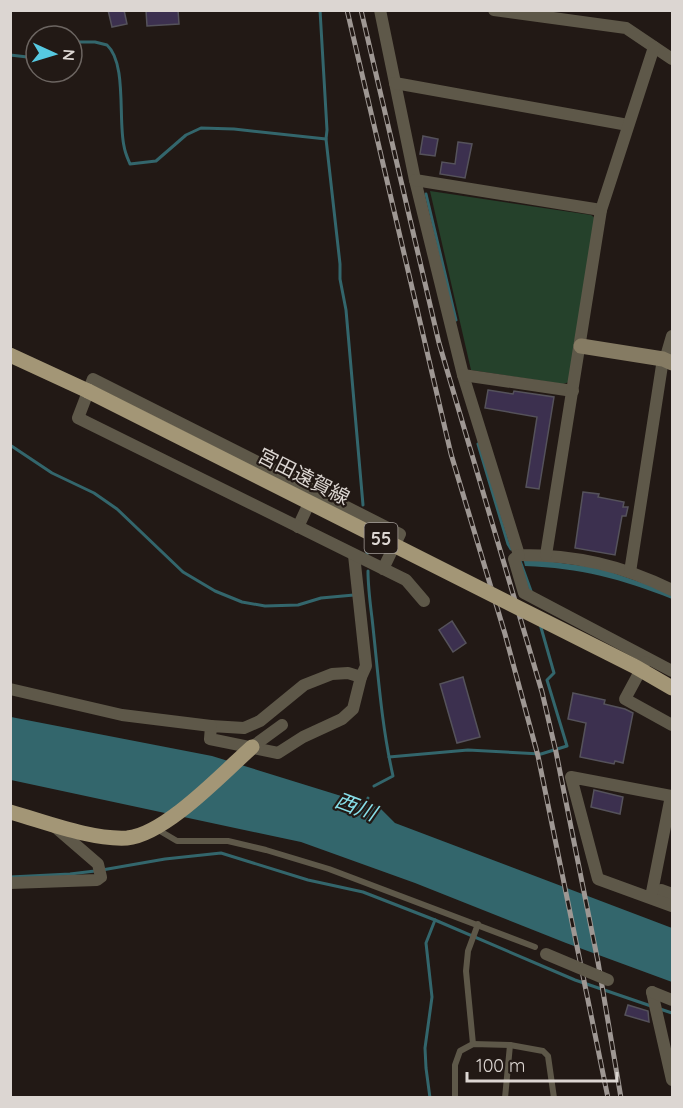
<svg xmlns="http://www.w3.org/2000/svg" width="683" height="1108" font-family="Quicksand,'Noto Sans JP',sans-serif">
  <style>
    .green { fill: #25412b }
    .water { fill: #33666c }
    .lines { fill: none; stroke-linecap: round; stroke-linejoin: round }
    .stream { stroke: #33666c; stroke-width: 3 }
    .building { fill: #3c304f; stroke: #55525b; stroke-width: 1.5 }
    .lane { stroke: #5e5849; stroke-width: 6 }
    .street { stroke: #5e5849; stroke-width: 12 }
    .secondary { stroke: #857b63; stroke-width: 15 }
    .primary { stroke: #a39676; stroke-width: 15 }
    .rail-casing { stroke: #9e9793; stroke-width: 5 }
    .rail { stroke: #221915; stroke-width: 3; stroke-dasharray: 9; stroke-linecap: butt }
    .street-bridge { stroke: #5e5849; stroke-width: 12 }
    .primary-bridge { stroke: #a39676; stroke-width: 15 }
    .labels { text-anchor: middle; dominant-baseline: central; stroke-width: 4.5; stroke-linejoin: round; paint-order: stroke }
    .shield { fill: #221915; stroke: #a49d99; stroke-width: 1.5 }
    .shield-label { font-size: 18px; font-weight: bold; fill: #dcd6d2 }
    .street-label { font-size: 20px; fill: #dcd6d2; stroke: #221915 }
    .water-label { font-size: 21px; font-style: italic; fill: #87dee8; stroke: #221915 }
  </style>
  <rect width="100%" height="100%" fill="#221915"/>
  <polygon class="green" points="430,191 591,215 595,218 569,382 563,384 471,370"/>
  <g class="water">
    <path d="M523,558L599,568L672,593V599C622,579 580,568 525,566Z"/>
    <polygon points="11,717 212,756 380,808 395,823 672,928 672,982 566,943 415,883 301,842 11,780"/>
  </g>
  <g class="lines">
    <g class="stream">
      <polyline points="320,10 327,130 326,139 340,264 340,279 346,310 363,505"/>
      <path d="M72,42H95L107,45C127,63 118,120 124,146C125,153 128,159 130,164L156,161L186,135L201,128L234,129L326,139"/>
      <polyline points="10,55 36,58"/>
      <polyline points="426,194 456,320"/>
      <polyline points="478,444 508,544 511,549"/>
      <polyline points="10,445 52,473 94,493 117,509 183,572 215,591 242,602 265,606 298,605 321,598 354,595"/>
      <polyline points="366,537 367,554"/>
      <polyline points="519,558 531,591"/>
      <path d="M368,571C368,587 370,602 372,618C378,671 381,723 393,776L374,786"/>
      <polyline points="389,757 468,750 541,754 567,746 547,680 554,673 540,624"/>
      <polyline points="364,807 368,798"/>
      <polyline points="102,870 165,859 221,853 308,880 363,892 435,920 426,943 432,997 425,1048 426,1068 430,1098"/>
      <polyline points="10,877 70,874 95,871"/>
      <polyline points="435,920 575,980 651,1006"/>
      <polyline points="660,1009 672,1013"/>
    </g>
  </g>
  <g class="building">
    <polygon points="108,10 124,10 127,24 112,27"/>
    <polygon points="146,10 178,10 179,24 147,26"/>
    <polygon points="423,136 438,139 435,156 420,154"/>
    <polygon points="458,142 472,144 465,178 440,174 442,162 455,164"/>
    <polygon points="488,390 513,394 514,391 554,397 539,489 526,487 537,417 485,408"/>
    <polygon points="583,492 599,494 598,497 624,502 623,507 628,507 626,516 622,516 615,555 575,548"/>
    <polygon points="452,621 466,643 453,652 439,630"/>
    <polygon points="463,677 480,737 457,743 440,684"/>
    <polygon points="573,693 605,700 604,704 625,709 633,713 623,763 615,761 614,764 580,757 586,723 568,719"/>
    <polygon points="594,790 623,797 620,814 591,807"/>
    <polygon points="628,1005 648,1011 649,1022 625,1015"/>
  </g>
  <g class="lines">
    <g class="lane">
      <polyline points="155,828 177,841 228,841 266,850 329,869 535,947"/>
      <polyline points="473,1044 466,971 468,951 478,924"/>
      <polyline points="455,1098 455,1065 460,1051 473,1044 510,1045 543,1051 548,1056 554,1098"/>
      <polyline points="505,1098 510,1045"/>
    </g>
    <g class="street">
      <path d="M380,10L415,180L463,375L519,555C576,555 621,565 672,590"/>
      <polyline points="494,10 626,28 672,59"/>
      <polyline points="395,83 628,125"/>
      <polyline points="415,180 601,210"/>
      <polyline points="665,360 672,336"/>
      <polyline points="463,375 573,391"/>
      <polyline points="298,527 313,495"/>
      <polyline points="354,555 366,666 361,677"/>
      <polyline points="519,555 514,559 524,593 672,671"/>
      <polyline points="546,555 601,210 654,47"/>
      <polyline points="383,569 400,534 93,379 78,418 406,580 424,601"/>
      <polyline points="630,572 663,359"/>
      <polyline points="645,662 625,699 672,725"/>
      <polygon points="348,673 361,677 353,709 342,719 303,737 278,753 210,739 211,726 244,728 260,721 304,685 332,674"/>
      <polyline points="10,689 122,715 211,726"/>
      <polyline points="252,747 282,725"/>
      <polyline points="10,883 97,880 101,877 98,864 54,826"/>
      <polyline points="661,890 672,894"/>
      <polyline points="651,897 671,796 571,777 598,879 672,906"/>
      <polyline points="652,992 672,1080"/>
      <polyline points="652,992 672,1000"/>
    </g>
    <polyline class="secondary" points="581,346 663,359 672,363"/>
    <g class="primary">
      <polyline points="10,355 88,391"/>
      <path d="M10,812C46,822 91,840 127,838C165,835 224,772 252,747"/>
    </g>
    <g class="rail-casing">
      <g id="rail">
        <polyline points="347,10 451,454 505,634 538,756 608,1098"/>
        <polyline points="361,10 439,343 542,692 556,752 598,962 621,1098"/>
      </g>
    </g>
    <use href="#rail" class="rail"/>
    <polyline class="street-bridge" points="546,954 608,980"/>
    <polyline class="primary-bridge" points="88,391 634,666 672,688"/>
  </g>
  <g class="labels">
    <rect class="shield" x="364.5" y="523" width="33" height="30" rx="4.5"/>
    <g class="shield-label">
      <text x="381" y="538">55</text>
    </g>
    <g class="street-label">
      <text transform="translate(304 476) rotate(27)">宮田遠賀線</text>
    </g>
    <g class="water-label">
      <text transform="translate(356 806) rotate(21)">西川</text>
    </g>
  </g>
  <rect width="683" height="1108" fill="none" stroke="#dcd6d2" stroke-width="24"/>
  <g transform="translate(54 54) rotate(94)"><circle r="28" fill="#221915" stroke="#6c6561" stroke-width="1.5"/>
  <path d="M0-4.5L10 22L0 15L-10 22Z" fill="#56c9e1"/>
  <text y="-9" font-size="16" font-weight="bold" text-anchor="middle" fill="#dcd6d2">N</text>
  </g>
  <path d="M467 1072v9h150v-9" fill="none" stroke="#dcd6d2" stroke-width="3"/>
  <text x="476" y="1072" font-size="18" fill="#dcd6d2" stroke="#221915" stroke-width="4.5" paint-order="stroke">100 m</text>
</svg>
